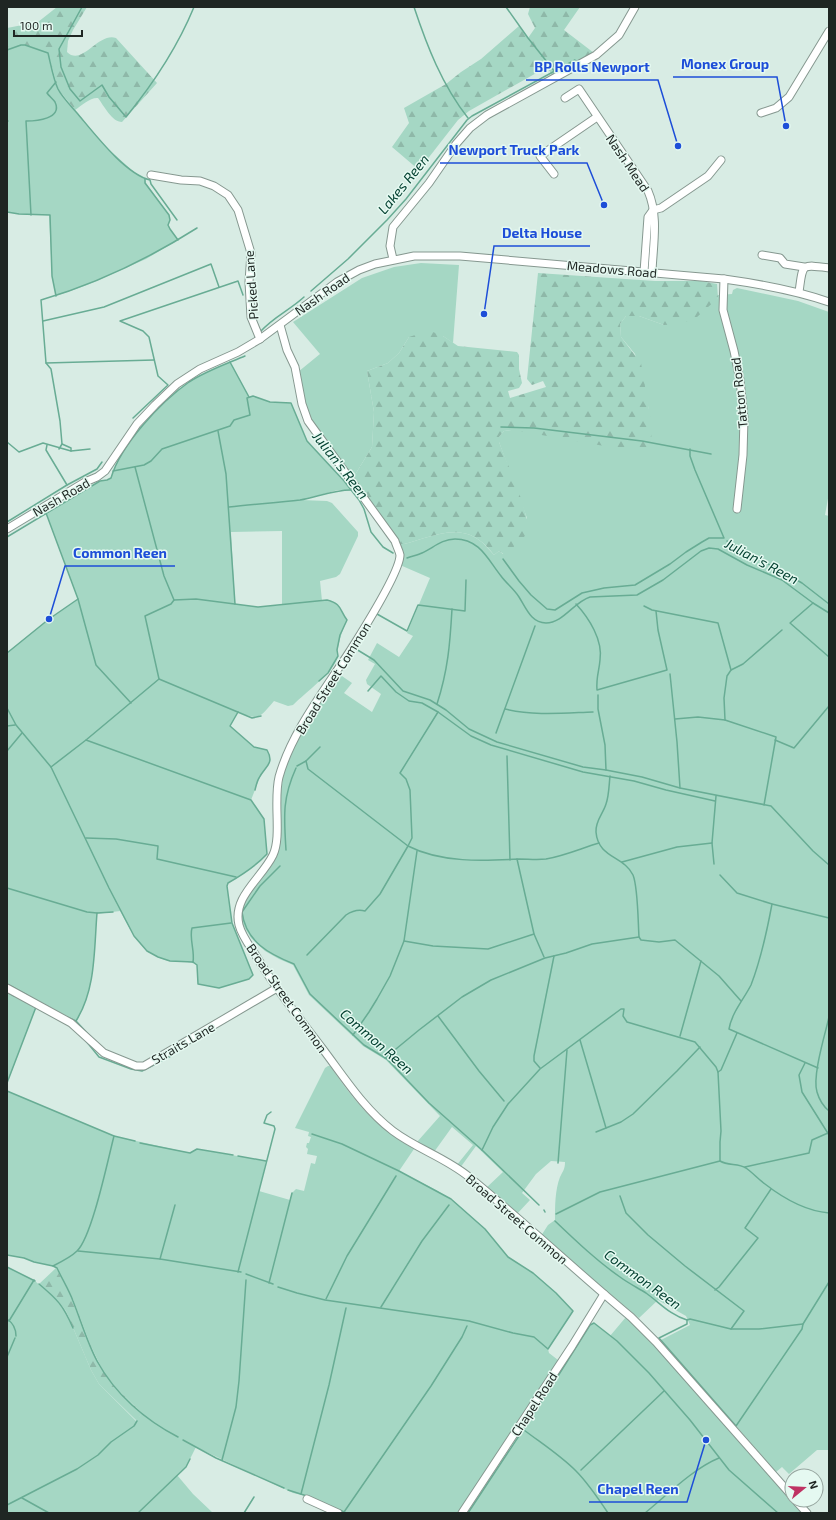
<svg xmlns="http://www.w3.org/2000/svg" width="836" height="1520" font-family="'Exo 2',sans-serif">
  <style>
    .green { fill: #a5d7c4; fill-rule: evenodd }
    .forest { fill: url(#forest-firs) }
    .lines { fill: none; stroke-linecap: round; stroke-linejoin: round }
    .stream { stroke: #68ac94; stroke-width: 1.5 }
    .minor-casing { stroke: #869890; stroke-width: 9 }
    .minor { stroke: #fff; stroke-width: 7 }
    .labels { text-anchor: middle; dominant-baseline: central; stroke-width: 3; stroke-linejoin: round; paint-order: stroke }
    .street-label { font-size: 13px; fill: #1f2623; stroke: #e5f9f1 }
    .water-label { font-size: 14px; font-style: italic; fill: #054232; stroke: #e5f9f1 }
    .leader { fill: none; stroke: #1d4ed8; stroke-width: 1.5 }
    .callout-dot { fill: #1d4ed8; stroke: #e5f9f1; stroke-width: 1.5 }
    .callout-label { font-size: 14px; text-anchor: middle; font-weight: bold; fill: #1d4ed8; stroke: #e5f9f1; stroke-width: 3; stroke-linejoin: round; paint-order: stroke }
  </style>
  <defs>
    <pattern id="forest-firs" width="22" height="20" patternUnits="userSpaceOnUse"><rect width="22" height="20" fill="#a5d7c4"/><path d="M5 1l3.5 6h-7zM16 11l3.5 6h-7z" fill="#8eb8a8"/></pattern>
  </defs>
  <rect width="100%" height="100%" fill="#d8ece4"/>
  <g class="green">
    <polygon points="21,45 25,45 48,53 58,89 67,101 105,146 135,173 145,179 146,183 169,215 170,220 168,225 170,229 178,240 146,259 87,285 56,296 52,276 49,215 19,214 7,212 7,50"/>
    <polygon points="421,263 459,265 453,343 443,336 409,337 399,353 388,363 367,371 374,412 372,447 353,478 309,419 298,372 320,354 293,322 362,278 394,267"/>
    <path d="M737,288L798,301L829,312V493L825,515L829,516V1450H817L789,1474L782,1467L776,1472L661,1340L690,1325L686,1316L658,1300L639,1318L541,1236L548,1225L555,1220C555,1206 555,1190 560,1177C563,1171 565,1169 565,1162L551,1161L536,1174L522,1193L530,1200L516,1215L485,1189L503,1172L476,1146L460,1168L456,1166L473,1145L452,1127L434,1152L417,1142L440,1116L386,1060L363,1046L309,995L293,965L279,959L265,951L251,938L243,925L241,918L242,910L246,900L257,883L272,865L278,850L279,806L283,777L288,760L301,732L339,674L352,683L344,693L372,712L381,694L367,684L366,680L375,664L368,660L377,643L399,657L413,636L407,633L430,578L400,565L399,544H404C428,538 457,523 479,540C485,544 489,550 494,555L499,551L503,554L527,518L499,442V437L504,431L649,410L635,354L621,337L620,324L626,316H639L664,325L718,298V295L732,294L733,290Z"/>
    <path d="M230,362L249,397L253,396L270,402L291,403L307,441L351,490H338L301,500L327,501L332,503L358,532V536L340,574L336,577L320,581L322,601C340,600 339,609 347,620C343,629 340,637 338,647C337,650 338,653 338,656C334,672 305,693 293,705L288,706L274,701C260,717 260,721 238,712L230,726L254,747L267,750L270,756V762L260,777L251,800L264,819L267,854C255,867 242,875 228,883L227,886L232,923L253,975L249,979L219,988L198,984L197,965C189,960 178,963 169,961C143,955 132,933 120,911L97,914C94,950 96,989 76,1021L7,984V653L49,619L78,599L46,513L100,481L107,480L111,478C122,442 158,405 188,383C201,374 216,369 230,362ZM282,531V605L258,607L235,604L231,532Z"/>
    <polygon points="7,992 36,1007 7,1083"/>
    <path d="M328,1066H330C355,1102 375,1127 414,1149L399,1171L438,1191L456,1203L485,1229L508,1257L533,1273L556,1293L573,1311L548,1349L549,1353L558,1360L514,1431L458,1513H346L310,1497L293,1493L196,1447L186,1467L177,1475L193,1494L213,1513H7V1267L35,1281L59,1302L66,1311L91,1370L99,1384L136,1421L142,1413L113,1385L103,1371L90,1344L73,1299L57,1268L53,1266L34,1262L24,1258L7,1255V1091L114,1136L190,1153L197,1149L266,1161L259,1191L290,1200L292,1193L296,1189L304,1191L311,1163L315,1164L317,1156L307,1154L308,1149L306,1147L307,1143H309L311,1137L308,1136L309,1132L295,1128L325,1068Z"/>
    <polygon points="626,1317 646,1336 802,1513 468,1513 546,1395 590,1325 594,1323 610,1336"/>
  </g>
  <g class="forest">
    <path d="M57,7H87L73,30L68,41L67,52C82,67 98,32 116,38L157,83L122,122C112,122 104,106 98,98C91,97 81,106 75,110L58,89L48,53L25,45H21L7,50V28L38,22Z"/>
    <polygon points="530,7 580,7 564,30 594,53 552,75 547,67 469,111 458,120 419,170 392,147 409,123 404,108 446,84 461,72 481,59 519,26 528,38 535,28 528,14"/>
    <path d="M538,273L655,281H701L717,284L718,298L697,317L681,324L664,325L639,316H626L620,324L621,337L641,363L652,427L650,454L513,430L504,431L499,437V442C510,471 525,501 529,532L505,555L499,551L494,555C490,550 485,544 479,540C457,523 428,538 404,544H399L353,478L372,447L374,412L367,371L388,363L399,353L409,337L424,332H433L443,336L458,346L517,352L519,355V369L522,383L519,388L508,391L510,398L546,387L543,381L532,385L527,379Z"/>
    <polygon points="56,1268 73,1299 90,1344 103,1371 113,1385 142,1413 137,1421 99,1384 91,1370 66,1311 59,1302 39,1284"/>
  </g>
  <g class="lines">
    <g class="stream">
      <path d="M82,7L59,49L61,67L70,89L80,101L102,85L109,97L126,117C153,84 178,46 194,7"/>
      <path d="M414,7C427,46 442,85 468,118"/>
      <polyline points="506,7 528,38 555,72"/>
      <path d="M7,50L21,45H25L48,53C51,65 53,78 58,89C62,97 71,106 77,113C94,133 125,174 150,180L151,184L177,220"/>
      <polyline points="7,121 8,121"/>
      <polyline points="145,179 145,183 169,215 170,220 168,225 170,229 178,240"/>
      <polyline points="7,212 19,214 50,215 52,276 56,296"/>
      <path d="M31,215L26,121C36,121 63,119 55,102C53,99 49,96 47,93L56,82"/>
      <polyline points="311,291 348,259 387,220 406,199 467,120 472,116 575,60"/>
      <polyline points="43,321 104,307 211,264 219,287"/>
      <path d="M260,332C273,317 290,310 304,297"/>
      <polyline points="230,362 249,397"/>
      <polyline points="46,363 154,360"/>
      <polyline points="133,418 168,385 158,376 149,337 143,331 120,321 238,281 243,295"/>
      <polyline points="501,427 534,428 642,441 711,454"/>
      <polyline points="218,431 226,474 235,604"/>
      <polyline points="7,442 19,452 43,443 71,451 90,449"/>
      <polyline points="62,444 71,448 71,451"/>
      <polyline points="47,445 46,450 67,485"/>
      <path d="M59,449L62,444L60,421L51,369L46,363L41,300C96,284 148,259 197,228"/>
      <polyline points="113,471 144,465 151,461 162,449 230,426 234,420 250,415 247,398 253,396 270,402 291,403 307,441 344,481 359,500 364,509 371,532 383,547 393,553"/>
      <path d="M229,507C252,504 276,503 300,500C317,497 333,490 351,490"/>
      <polyline points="46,513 78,599 96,665 131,703"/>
      <polyline points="7,522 67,485 97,469 102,462"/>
      <path d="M7,537L100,481L107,480L111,478C121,444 161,402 189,382C206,371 226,364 245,356"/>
      <polyline points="727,541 802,583 829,604"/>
      <path d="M407,558C412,556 418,555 422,553C433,548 442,539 455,539C480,539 488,560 501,576C506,583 514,589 519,597C526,608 531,623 546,623C563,623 574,602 590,597L637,595L663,580L701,551L709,548L718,549L747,565L782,580L813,603L829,613"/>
      <polyline points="503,559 519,581 531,595 547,609 555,610 582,593 604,588 635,585 670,564 686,552 702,542 709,538 724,538 695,470 690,456 690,449"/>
      <path d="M174,600L196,599L258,607L327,600C342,604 339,609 347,620L340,635L337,650L338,656L328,673L319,681"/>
      <polyline points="813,603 790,623 829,657"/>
      <path d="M576,604C589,618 603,640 600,660C599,672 596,677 597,690L667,670L658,630L656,611"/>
      <polyline points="644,606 652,610 718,623 731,670"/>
      <polyline points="377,614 407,631 418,605 465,611 466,580"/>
      <polyline points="356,649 374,660 403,691 430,700 446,710 469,729 497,742 583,767 606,770 642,777 680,788 771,806 813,851 829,865"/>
      <polyline points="7,653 49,619 78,599"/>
      <polyline points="670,674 677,742 680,788"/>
      <polyline points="159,679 252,718 261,716"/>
      <polyline points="368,691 381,676 396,692 409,701 422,703 438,712 471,736 491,745 583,772 634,781 666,790 715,801"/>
      <polyline points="598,695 598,709 605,745 606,770"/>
      <path d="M437,704C448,670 450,644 452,609"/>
      <polyline points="7,708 16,725 51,767 109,888 134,936 147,951 158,957 170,961 193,962"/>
      <path d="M505,709C533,716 564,713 593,712"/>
      <path d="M238,712L230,726L254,747L267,750C275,764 265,766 259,778C257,781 256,786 255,790"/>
      <polyline points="675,719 698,717 725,720 776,737 764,805"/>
      <polyline points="725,720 724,698 727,676 731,670 743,664 782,630"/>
      <polyline points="7,726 15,725"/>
      <polyline points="496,733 535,626"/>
      <path d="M86,740L251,800L264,819L267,854C255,867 242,875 228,883L227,886L232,923L253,975L249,979L219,988L198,984L197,965L193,962"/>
      <polyline points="775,740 794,748 829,706"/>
      <path d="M320,747L306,761L308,769L408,846C441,863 483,861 519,859C528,859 537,860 546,859C564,856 582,848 599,843"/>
      <polyline points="7,751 22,733"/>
      <polyline points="507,756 510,860"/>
      <polyline points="297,766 306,761"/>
      <polyline points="51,767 86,740 159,679 145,616 171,604 174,600 164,576 135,467"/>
      <path d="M610,776C609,785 609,796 606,804C603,814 595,821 596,832C598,858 624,856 633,875C638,887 638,922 639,937L641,940L659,942L675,940L719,976L741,1001"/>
      <polyline points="86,838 116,839 158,846 157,859 236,877"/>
      <path d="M286,850C284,817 282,799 296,768"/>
      <polyline points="517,859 534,934 544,957"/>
      <polyline points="622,862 677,847 712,843"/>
      <polyline points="714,864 712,843 716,796"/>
      <path d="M280,866L260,886L242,912C246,942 269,954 294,964L310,994L364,1045L387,1059L429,1103L482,1150L539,1205"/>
      <polyline points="720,875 737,893 772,904 829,918"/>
      <polyline points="7,888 87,912 97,913 113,912"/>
      <path d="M772,904C767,931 761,959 751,985C744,999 732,1012 729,1029L818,1068"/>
      <polyline points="404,941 433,946 488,949 534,934"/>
      <path d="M307,955L346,915C352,911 358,909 365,911L380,894L408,846L412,838L410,790L406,779L400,773L438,712"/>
      <path d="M193,962C195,951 189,938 192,928L231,923"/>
      <polyline points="7,984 27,995"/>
      <polyline points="7,992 14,996"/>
      <polyline points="438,1016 479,1071 504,1101"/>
      <polyline points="67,1017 76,1021 90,1036"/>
      <path d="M829,1017C825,1035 812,1076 817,1092C819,1099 823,1106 829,1111"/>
      <path d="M76,1021C96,989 94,950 97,913"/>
      <polyline points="353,1035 369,1012 377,999 390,976 404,941 417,851"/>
      <polyline points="680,1036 701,961"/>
      <polyline points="580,1040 606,1128"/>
      <polyline points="86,1041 99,1057 131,1069 142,1071 171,1056"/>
      <polyline points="385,1058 419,1030 462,997 491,980 545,958 566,953 592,944 639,937"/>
      <polyline points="805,1063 799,1075 802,1092 829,1135"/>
      <polyline points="540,1068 534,1061 534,1056 554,956"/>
      <polyline points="718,1072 721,1070 737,1033"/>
      <polyline points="7,1083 36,1007"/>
      <polyline points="7,1091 114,1136 135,1141"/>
      <polyline points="596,1132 621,1122 633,1114 677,1071 700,1047"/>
      <polyline points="140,1143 190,1153 197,1149 233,1155"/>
      <path d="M482,1150L493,1127L508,1104L540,1069L621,1009H624L623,1016L627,1022L695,1042L716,1067L718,1072L721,1131L720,1142V1161C728,1166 738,1163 746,1168C753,1173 758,1179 765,1184C783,1198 806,1211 829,1213"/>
      <polyline points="238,1156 266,1161"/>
      <polyline points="558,1163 567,1050"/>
      <polyline points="745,1167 809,1153 812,1140 828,1133"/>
      <polyline points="620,1196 626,1213 648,1235 685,1266 744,1311 731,1329"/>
      <polyline points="544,1210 545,1212"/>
      <polyline points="556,1214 600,1192 720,1161"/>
      <path d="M555,1221C576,1241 597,1261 620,1277C628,1283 638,1288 646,1293C660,1303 670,1315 687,1320L690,1319L731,1329H759L803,1324"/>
      <polyline points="78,1251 160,1259 241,1272"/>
      <path d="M7,1255L24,1258L34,1262L53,1266C61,1262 71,1257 77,1251C92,1237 108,1159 114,1136"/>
      <polyline points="160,1259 175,1205"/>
      <path d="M53,1266L57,1268C62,1279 69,1290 73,1301C81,1321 87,1342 97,1361C115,1394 145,1420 178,1437"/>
      <polyline points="7,1267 35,1281"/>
      <polyline points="238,1272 275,1129 274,1126 264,1123 267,1115 271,1112"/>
      <polyline points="246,1274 273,1284"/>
      <polyline points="269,1283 292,1193"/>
      <path d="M39,1284C58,1300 63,1305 73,1328"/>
      <polyline points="278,1287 297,1293 325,1300 469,1321 513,1333 534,1337 548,1349 573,1311 556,1293 533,1273 508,1257 485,1229 451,1199 399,1171 342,1144 312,1134"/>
      <polyline points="715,1290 719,1287 758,1238 745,1228 771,1189"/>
      <polyline points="326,1299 347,1256 396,1176"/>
      <polyline points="381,1307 422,1241 449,1205"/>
      <path d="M7,1319C13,1323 16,1328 16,1336"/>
      <polyline points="687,1320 687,1324 659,1338 736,1426 802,1329 803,1324 829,1282"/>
      <polyline points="9,1321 34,1280"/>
      <polyline points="7,1357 15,1338"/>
      <path d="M524,1430C541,1443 560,1455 576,1471C588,1483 598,1498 608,1513"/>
      <polyline points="183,1440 216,1458 284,1488"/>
      <polyline points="222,1460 236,1407 239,1381 246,1280"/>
      <polyline points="581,1470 664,1391"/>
      <polyline points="288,1490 307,1496"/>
      <polyline points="301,1494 329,1385 346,1308"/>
      <polyline points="22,1498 49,1513"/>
      <polyline points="7,1505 77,1469 98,1455 111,1442 134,1426 137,1421"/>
      <polyline points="340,1510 346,1513"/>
      <polyline points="344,1512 431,1386 462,1337 467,1326"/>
      <polyline points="138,1513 186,1467 190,1459"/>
      <polyline points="244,1513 254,1497"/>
      <polyline points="468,1513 546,1395 590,1325 594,1323 617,1341 649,1373 690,1420 729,1470 778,1513"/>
      <path d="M645,1513C667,1495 694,1468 719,1458"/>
    </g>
    <g class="minor-casing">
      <g id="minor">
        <path d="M565,98L579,89L648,191C659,216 653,245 652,272"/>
        <polyline points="761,113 776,108 789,97 829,31"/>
        <polyline points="554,174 540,156 597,117"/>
        <polyline points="151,175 181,180 200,181 214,186 228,195 238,210 251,253 249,282 251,317 260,339"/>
        <polyline points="762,255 780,258 785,264 804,267"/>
        <polyline points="393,259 390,246 393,227 429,183 456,144 470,128 487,115 596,55 619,35 635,7"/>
        <polyline points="644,272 648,217 653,210 661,208 708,176 721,160"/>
        <polyline points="724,279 723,310 734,351 740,380 744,418 743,455 737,509"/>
        <path d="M799,292C803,264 800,264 829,268"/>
        <path d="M280,325L287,350L295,367L302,404L308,421L395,541C396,545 399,550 400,555C400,571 365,627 355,643C329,685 292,730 279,777C273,801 282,836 273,855C262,878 232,897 239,925C242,937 252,949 258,959C277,991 300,1019 322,1048C344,1077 364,1109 393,1131C417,1149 446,1158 469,1177C524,1222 576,1271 631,1317L656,1342L792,1496"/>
        <path d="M7,529L85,482L97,477L105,471L137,424L155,405L177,384L200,369L238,352L260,339L337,282L359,270L375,264L414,256H460L724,279C760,284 795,290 829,302"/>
        <polyline points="7,988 71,1023 104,1053 136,1066 144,1066 277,988"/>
        <polyline points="307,1499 338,1513"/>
        <polyline points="795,1500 807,1513"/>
        <polyline points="462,1513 572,1346 604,1294"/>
      </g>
    </g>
    <use href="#minor" class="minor"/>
  </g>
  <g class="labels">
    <g class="street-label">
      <text transform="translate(628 163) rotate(56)">Nash Mead</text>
      <text transform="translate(612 269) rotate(5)">Meadows Road</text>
      <text transform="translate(251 285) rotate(-94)">Picked Lane</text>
      <text transform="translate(322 294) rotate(-35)">Nash Road</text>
      <text transform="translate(739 393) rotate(-96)">Tatton Road</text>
      <text transform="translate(61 497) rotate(-30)">Nash Road</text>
      <text transform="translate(333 678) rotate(-58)">Broad Street Common</text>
      <text transform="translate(287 998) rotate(55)">Broad Street Common</text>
      <text transform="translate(183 1043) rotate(-30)">Straits Lane</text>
      <text transform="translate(517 1219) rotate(41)">Broad Street Common</text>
      <text transform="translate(534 1404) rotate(-57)">Chapel Road</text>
    </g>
    <g class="water-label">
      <text transform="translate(403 184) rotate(-51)">Lakes Reen</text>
      <text transform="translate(341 465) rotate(52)">Julian's Reen</text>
      <text transform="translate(762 561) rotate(28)">Julian's Reen</text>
      <text transform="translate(377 1041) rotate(41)">Common Reen</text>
      <text transform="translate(643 1279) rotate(36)">Common Reen</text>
    </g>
  </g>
  <path class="leader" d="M786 126L777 77H673M678 146L658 80H526M604 205L587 163H440M484 314L494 246H590M49 619L65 566H175M706 1440L687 1502H589"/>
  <g class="callout-dot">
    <circle cx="786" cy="126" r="4"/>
    <circle cx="678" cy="146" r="4"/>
    <circle cx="604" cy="205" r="4"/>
    <circle cx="484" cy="314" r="4"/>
    <circle cx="49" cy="619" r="4"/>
    <circle cx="706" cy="1440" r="4"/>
  </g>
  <g class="callout-label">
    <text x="725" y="69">Monex Group</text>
    <text x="592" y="72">BP Rolls Newport</text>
    <text x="514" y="155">Newport Truck Park</text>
    <text x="542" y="238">Delta House</text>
    <text x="120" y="558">Common Reen</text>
    <text x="638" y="1494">Chapel Reen</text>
  </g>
  <rect width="836" height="1520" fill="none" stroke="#1f2623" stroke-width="16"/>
  <g transform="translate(804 1488) rotate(72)"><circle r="19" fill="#e5f9f1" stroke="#96a59f"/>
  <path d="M0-3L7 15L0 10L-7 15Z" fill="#bf3263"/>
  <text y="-6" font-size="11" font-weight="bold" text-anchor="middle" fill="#1f2623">N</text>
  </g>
  <path d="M14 30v6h68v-6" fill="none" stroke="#1f2623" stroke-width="2"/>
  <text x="20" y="30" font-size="12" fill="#1f2623" stroke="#e5f9f1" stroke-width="3" paint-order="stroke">100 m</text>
</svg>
